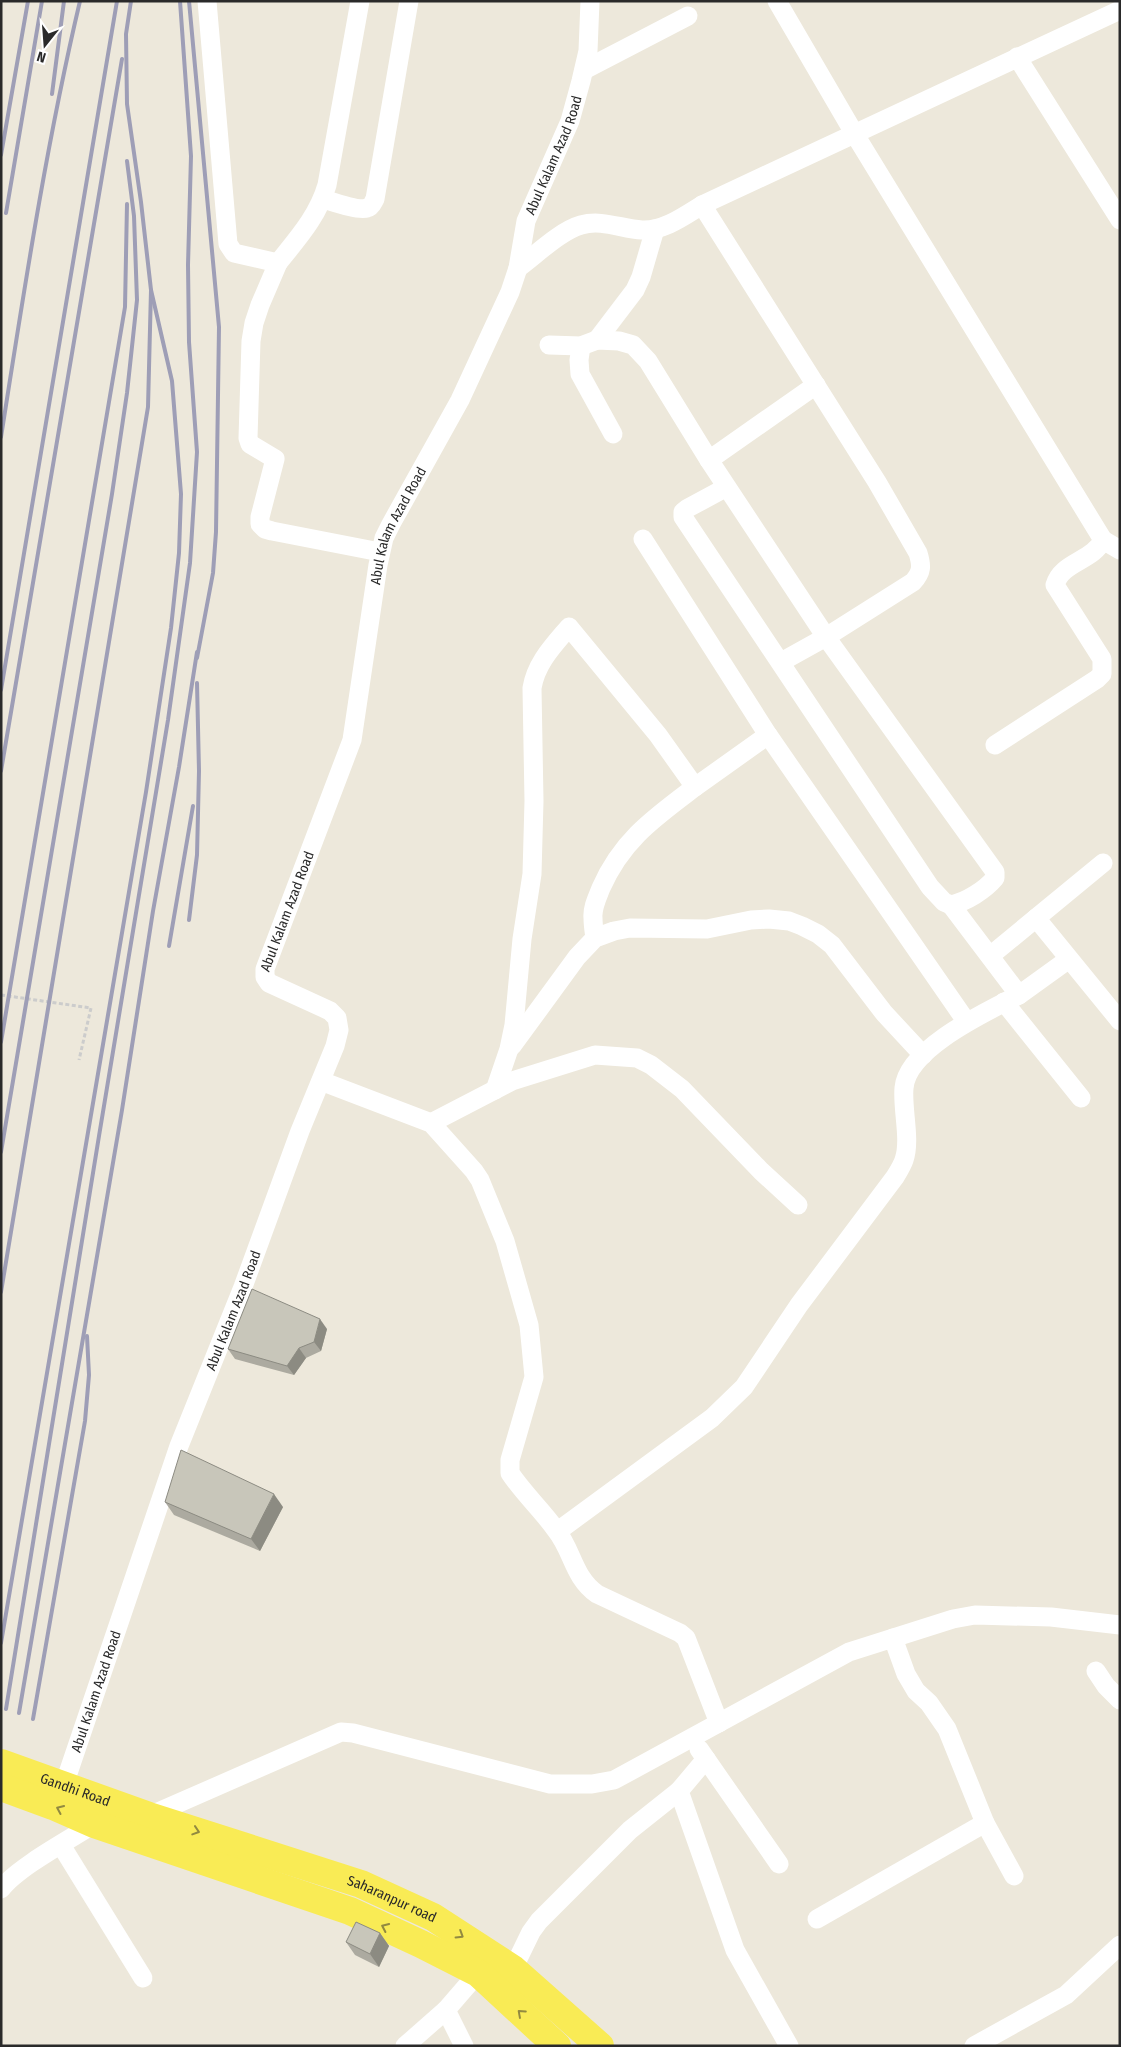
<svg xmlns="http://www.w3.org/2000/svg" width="1121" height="2047" font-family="'Fira Sans Condensed',sans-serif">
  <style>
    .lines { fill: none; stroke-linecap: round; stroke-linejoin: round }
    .path { stroke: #ccc; stroke-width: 3; stroke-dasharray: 4 2.5; stroke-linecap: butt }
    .street { stroke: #fff; stroke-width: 19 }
    .primary { stroke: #f9eb55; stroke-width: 28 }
    .rail { stroke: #9e9eb6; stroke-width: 4 }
    .wall { fill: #acaaa0 }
    .shaded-wall { fill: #8c8b82 }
    .building { fill: #c8c6ba; stroke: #8c8b82 }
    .oneway { stroke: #928a40 }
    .labels { text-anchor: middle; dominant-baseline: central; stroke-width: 5; stroke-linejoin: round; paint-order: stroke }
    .street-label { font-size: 14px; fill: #2a2a2a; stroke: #fff }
  </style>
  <rect width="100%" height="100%" fill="#ede8db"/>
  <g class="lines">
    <polyline class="path" points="1,995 91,1008 79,1060"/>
    <g class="street">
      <polyline points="207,1 228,244 234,253 278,263 260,305 254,323 251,341 248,438 250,444 275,459 260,517 260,524 265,529 272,531 380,552"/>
      <path d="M777,1L854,133L1103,540C1093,561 1061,562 1055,585L1102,659V674L1097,679L995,745"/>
      <polyline points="1017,57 1120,220"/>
      <polyline points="584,70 688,16"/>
      <path d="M323,199C333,202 359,211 367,208C372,207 373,202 375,199L409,1"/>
      <path d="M702,205L877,482L918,553C922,566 922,572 913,582L826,637L781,662"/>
      <path d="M278,263C298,238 318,216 327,185L360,1"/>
      <path d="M518,268C536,255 560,231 581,225C602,219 622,229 642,230C664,231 684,216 702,205L1120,10"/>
      <polyline points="597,340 635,290 641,277 655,229"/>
      <path d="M549,345L581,346L597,340L619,341L633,345L648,361L709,460L826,637L995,872V878C985,890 966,902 951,905L944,902L930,887L683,517V512L688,508L727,487"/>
      <polyline points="581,346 579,360 580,374 613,434"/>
      <polyline points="709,460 816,385"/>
      <polyline points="643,539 768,735 966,1021"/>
      <polyline points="1103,540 1120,550"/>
      <polyline points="695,787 768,735"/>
      <polyline points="1036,918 1120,1021"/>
      <polyline points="990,956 1103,863"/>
      <polyline points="1019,995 1069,959"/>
      <polyline points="1004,1002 1081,1098"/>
      <polyline points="512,1046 577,957 595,938 614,931 630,928 707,929 751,920 769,919 789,921 802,926 818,934 832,945 884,1013 923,1055"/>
      <path d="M321,1081L431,1123L474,1171L480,1180L505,1241L529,1325L534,1377L510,1460V1473C523,1493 542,1510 556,1530C573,1551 573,1577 597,1594L680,1633L686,1638L719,1723"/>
      <path d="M495,1090L509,1049L514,1025L522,939L532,874L534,801L532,688C536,663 553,646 569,627L658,735L695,787C654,818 622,840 601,888C597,898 592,908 593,918C593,925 594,931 595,938"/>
      <polyline points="431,1123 512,1081 595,1055 637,1058 651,1065 682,1089 761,1171 798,1205"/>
      <path d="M558,1531L712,1418L744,1387L799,1305L895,1177C898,1172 902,1166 904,1160C911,1140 902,1109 904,1088C907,1048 988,1011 1019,995L951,905"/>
      <polyline points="893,1638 906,1674 916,1691 929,1703 947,1729 985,1823 1014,1876"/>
      <polyline points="1096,1671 1106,1686 1120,1700"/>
      <polyline points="699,1749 779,1864"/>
      <polyline points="706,1759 679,1791 735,1950 789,2046"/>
      <path id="s1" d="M64,1785L179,1446L243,1287L300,1131L335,1046L339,1030L337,1018L330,1011L269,983L265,977V969L352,740L378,565L384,538L391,524L460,400L510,292L518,268L526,221L570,121L581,81L588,51L590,1"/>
      <polyline points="149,1816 341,1732 353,1733 550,1784 592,1784 614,1780 849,1652 953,1619 975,1615 1051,1617 1120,1625"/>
      <polyline points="61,1845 143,1978"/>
      <path d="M1,1889C18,1867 69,1840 94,1824"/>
      <polyline points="817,1919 985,1823"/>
      <polyline points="513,1969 531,1932 539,1921 630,1830 679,1791"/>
      <polyline points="405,2046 446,2010"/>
      <polyline points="464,2046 446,2010 478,1973"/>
      <polyline points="974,2046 1066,1995 1120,1945"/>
    </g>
    <g class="primary">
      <path id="s2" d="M1,1763L149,1816L361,1884L433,1917L513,1969L600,2046"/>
      <polyline points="1,1787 53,1806 94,1824 350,1911 421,1944 478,1973 557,2046"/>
    </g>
    <g class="rail">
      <polyline points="189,1 219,327 216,532 213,573 197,658"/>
      <polyline points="52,94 64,1"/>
      <polyline points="1,155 28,1"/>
      <polyline points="6,213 42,1"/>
      <path d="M1,437C24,291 46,145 80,1"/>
      <polyline points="1,690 117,1"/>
      <polyline points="1,771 122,59"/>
      <polyline points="189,920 197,855 199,771 197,683"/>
      <polyline points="169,946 193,806"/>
      <polyline points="1,1042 125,307 127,204"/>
      <polyline points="1,1152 112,494 127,393 137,300 134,216 127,161"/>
      <polyline points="1,1292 148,407 151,290 141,202 127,104 126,34 131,1"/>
      <polyline points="1,1643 146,792 171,628 179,553 181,494 172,381 151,290"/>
      <polyline points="6,1709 99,1136 168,720 190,563 197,452 189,342 188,265 191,156 180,1"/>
      <polyline points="19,1713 122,1110 153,911 179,767 197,652"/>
      <polyline points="33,1719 85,1421 89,1375 87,1336"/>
    </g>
  </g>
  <g class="wall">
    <polygon points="327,1329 321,1351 306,1358 294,1375 235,1359 228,1349"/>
    <polygon points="165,1502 283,1507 260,1551 174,1515"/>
    <polygon points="380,1933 389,1946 379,1967 355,1955 346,1942"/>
  </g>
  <g class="shaded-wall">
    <polygon points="320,1319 327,1329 321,1351 314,1342"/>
    <polygon points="299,1348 306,1358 294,1375 287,1366"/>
    <polygon points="274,1494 283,1507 260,1551 251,1539"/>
    <polygon points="380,1933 389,1946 379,1967 370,1954"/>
  </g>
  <g class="building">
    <polygon points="252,1289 320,1319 314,1342 299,1348 287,1366 228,1349"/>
    <polygon points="181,1450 274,1494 251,1539 165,1502"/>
    <polygon points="356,1922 380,1933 370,1954 346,1942"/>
  </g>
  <defs><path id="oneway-chevron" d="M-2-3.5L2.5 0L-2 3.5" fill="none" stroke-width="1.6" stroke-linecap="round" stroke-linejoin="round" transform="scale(1.25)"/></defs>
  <g class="oneway">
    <use href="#oneway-chevron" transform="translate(60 1809) rotate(-156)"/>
    <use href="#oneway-chevron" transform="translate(196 1831) rotate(18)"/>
    <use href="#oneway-chevron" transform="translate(385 1927) rotate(-155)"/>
    <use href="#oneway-chevron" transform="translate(460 1935) rotate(32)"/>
    <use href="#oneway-chevron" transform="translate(521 2013) rotate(-138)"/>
  </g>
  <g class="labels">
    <g class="street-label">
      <text stroke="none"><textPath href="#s1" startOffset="1779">Abul Kalam Azad Road</textPath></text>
      <text stroke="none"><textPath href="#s1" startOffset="1374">Abul Kalam Azad Road</textPath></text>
      <text stroke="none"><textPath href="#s1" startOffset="970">Abul Kalam Azad Road</textPath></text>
      <text stroke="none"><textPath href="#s1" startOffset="504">Abul Kalam Azad Road</textPath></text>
      <text stroke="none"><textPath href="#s1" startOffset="99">Abul Kalam Azad Road</textPath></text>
      <text stroke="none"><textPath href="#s2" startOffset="79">Gandhi Road</textPath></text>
      <text stroke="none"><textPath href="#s2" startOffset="414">Saharanpur road</textPath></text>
    </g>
  </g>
  <rect width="1121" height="2047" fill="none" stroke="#2a2a2a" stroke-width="5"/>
  <g transform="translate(45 45) rotate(197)" stroke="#ffffff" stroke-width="4" paint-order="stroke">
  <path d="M0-4L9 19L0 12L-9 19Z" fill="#2a2a2a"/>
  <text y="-8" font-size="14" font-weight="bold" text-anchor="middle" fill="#2a2a2a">N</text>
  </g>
</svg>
